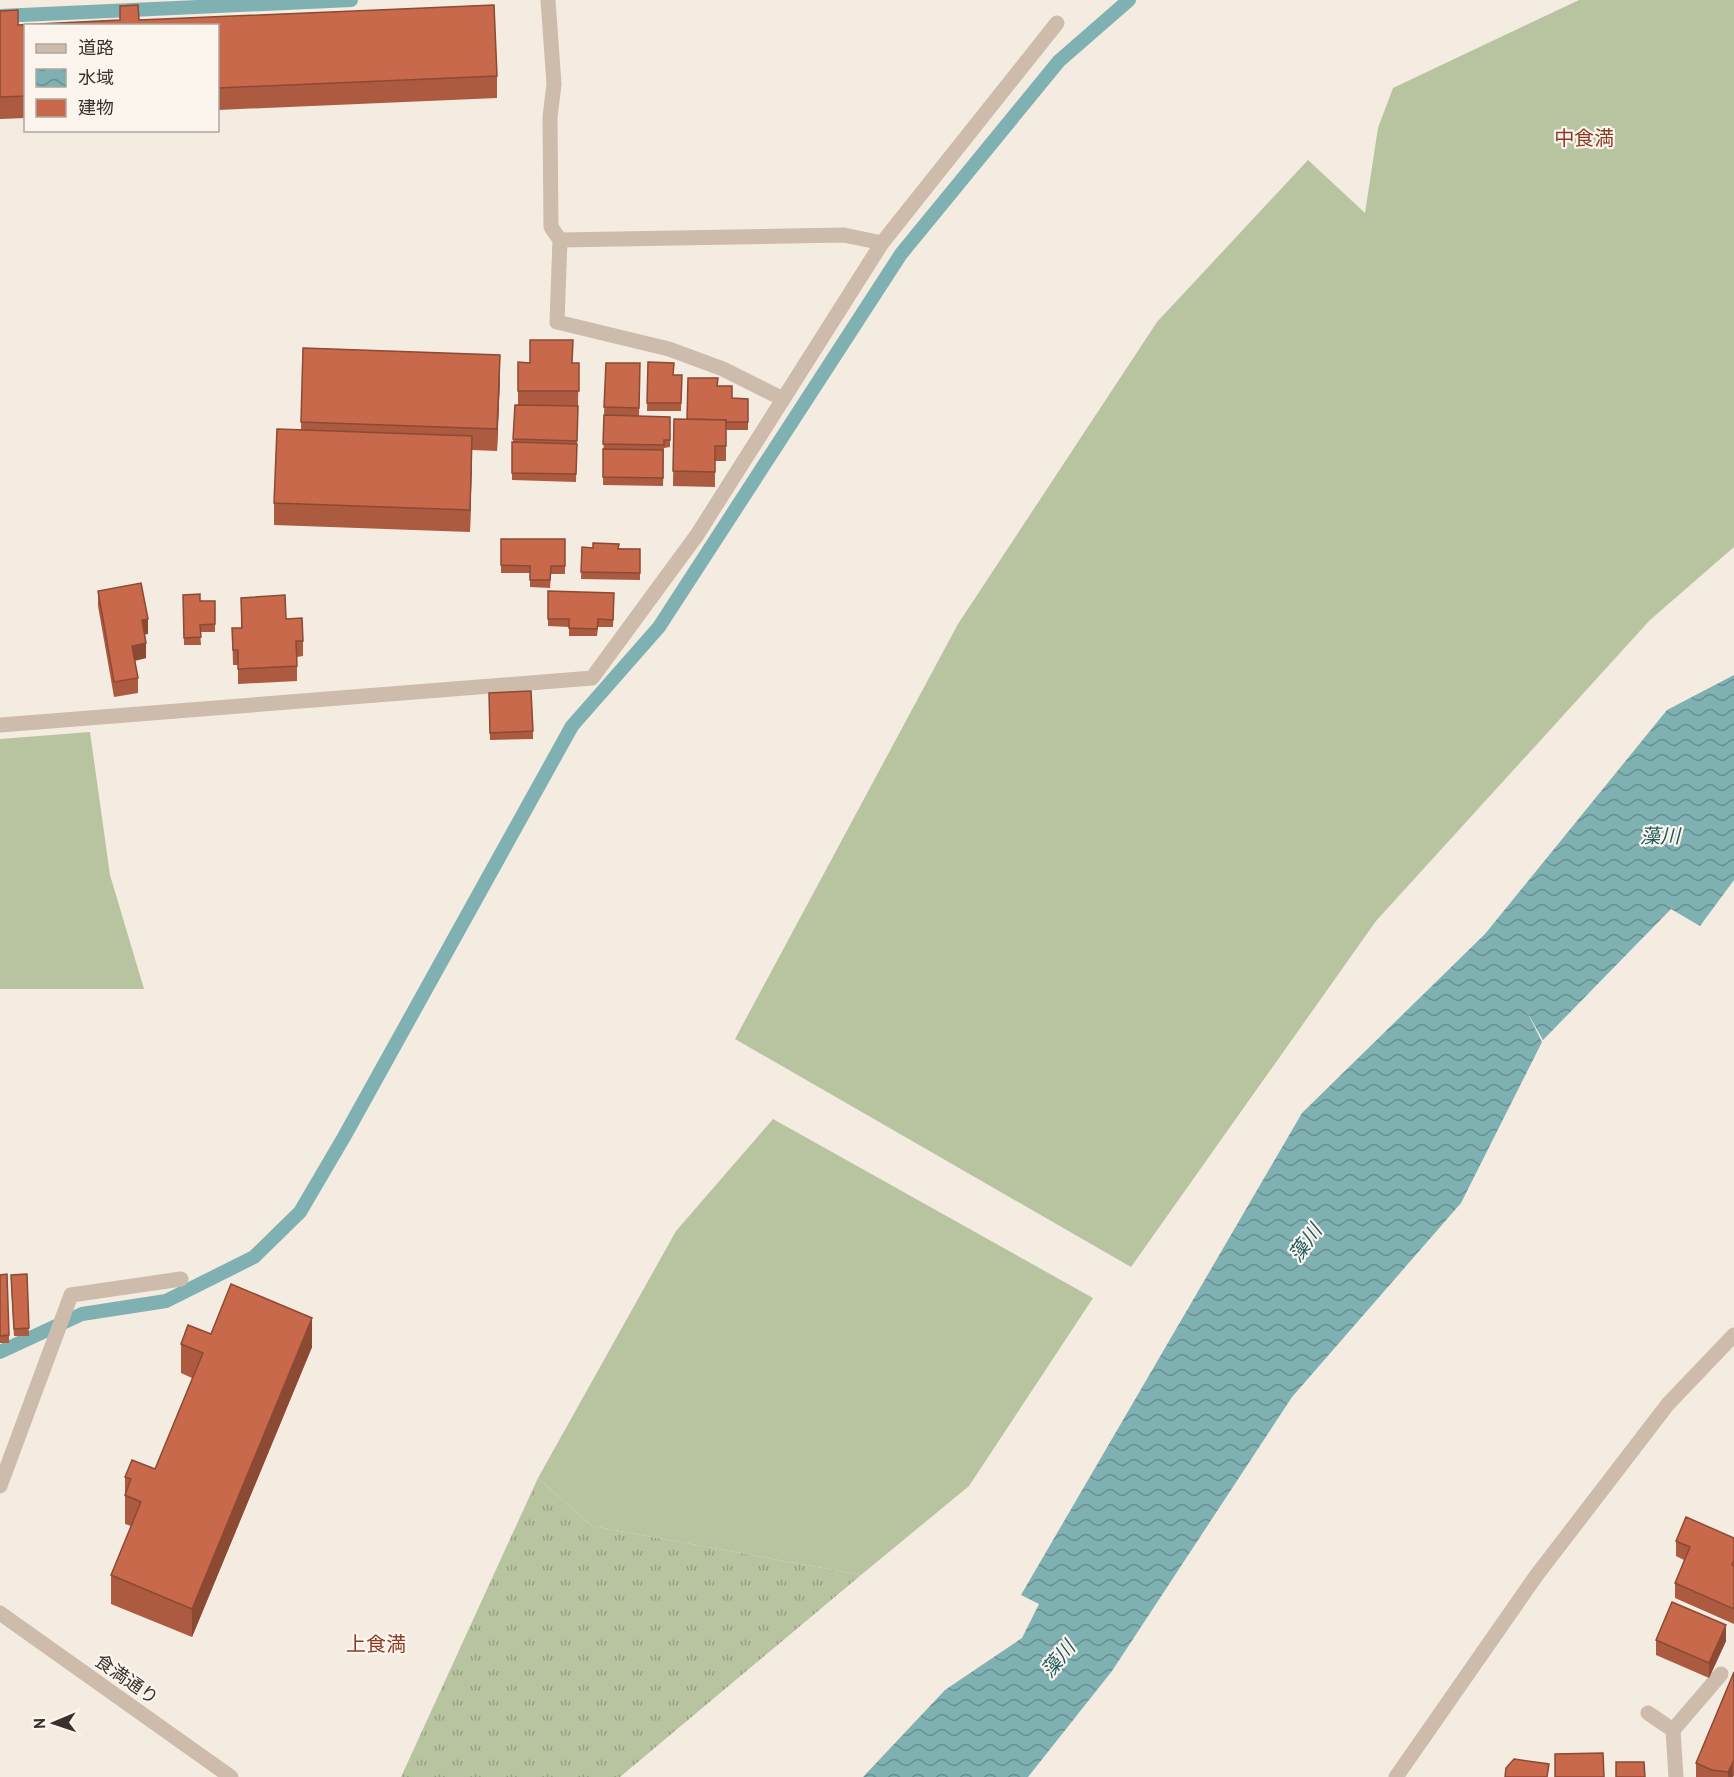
<svg xmlns="http://www.w3.org/2000/svg" width="1734" height="1777" font-family="'PT Sans','Noto Sans JP',sans-serif">
  <style>
    .grass { fill: url(#grass-tufts) }
    .garden { fill: #b8c4a0 }
    .water { fill: url(#water-waves) }
    .lines { fill: none; stroke-linecap: round; stroke-linejoin: round }
    .stream { stroke: #7fb0b2; stroke-width: 14 }
    .minor { stroke: #cdbbac; stroke-width: 15 }
    .tertiary { stroke: #cdbbac; stroke-width: 15 }
    .wall { fill: #ac5a40 }
    .shaded-wall { fill: #8c4a34 }
    .building { fill: #c8694b; stroke: #8c4a34; stroke-width: 1.5 }
    .labels { text-anchor: middle; dominant-baseline: central; stroke-width: 4.5; stroke-linejoin: round; paint-order: stroke }
    .street-label { font-size: 18px; fill: #3b302b; stroke: #fbf5ee }
    .neighbourhood-label { font-size: 20px; fill: #8c3b22; stroke: #fbf5ee }
    .water-label { font-size: 20px; font-style: italic; fill: #1f5a5e; stroke: #fbf5ee }
  </style>
  <defs>
    <pattern id="grass-tufts" width="24" height="20" patternUnits="userSpaceOnUse" patternTransform="scale(1.5)"><rect width="24" height="20" fill="#b8c4a0"/><path d="M3 7l-1-3M5 7V3M7 7l1-3M15 17l-1-3M17 17v-4M19 17l1-3" fill="none" stroke="#97a083"/></pattern>
    <pattern id="water-waves" width="16" height="10" patternUnits="userSpaceOnUse" patternTransform="scale(1.5)"><rect width="16" height="10" fill="#7fb0b2"/><path d="M0 5q4-4 8 0t8 0" fill="none" stroke="#699091"/></pattern>
  </defs>
  <rect width="100%" height="100%" fill="#f4ebe1"/>
  <polygon class="grass" points="538,1478 592,1526 861,1575 620,1777 401,1777"/>
  <g class="garden">
    <polygon points="1579,0 1734,0 1734,547 1650,620 1376,921 1131,1267 735,1039 958,624 1157,322 1308,160 1365,213 1378,128 1393,88"/>
    <polygon points="90,732 110,875 144,989 0,989 0,739"/>
    <polygon points="773,1119 1093,1298 969,1486 861,1575 592,1526 538,1478 676,1231"/>
  </g>
  <polygon class="water" points="1734,675 1734,880 1700,926 1671,909 1543,1040 1527,1012 1542,1042 1461,1203 1292,1397 1112,1671 1028,1777 863,1777 945,1690 1022,1638 1039,1604 1021,1595 1302,1113 1485,934 1667,710"/>
  <g class="lines">
    <g class="stream">
      <polyline points="0,16 351,0"/>
      <polyline points="0,1352 82,1314 166,1301 254,1257 300,1212 344,1137 572,726 659,627 901,254 1059,61 1129,0"/>
    </g>
    <g class="minor">
      <polyline points="548,0 554,84 550,117 551,227 560,240 557,322 669,349 723,369 783,399"/>
      <polyline points="560,240 844,235 882,243"/>
      <polyline points="0,725 592,678 697,535 882,243 1057,23"/>
      <polyline points="0,1486 71,1295 181,1279"/>
      <polyline points="1648,1713 1673,1730 1676,1777"/>
      <polyline points="1673,1730 1721,1674"/>
    </g>
    <g class="tertiary">
      <polyline points="0,1613 231,1777"/>
      <polyline points="1396,1777 1536,1576 1668,1404 1734,1335"/>
    </g>
  </g>
  <g class="wall">
    <polygon points="138,5 139,20 494,5 497,76 497,98 218,110 218,26 26,26 26,118 0,119 0,11 18,10 18,25 120,20 120,6"/>
    <polygon points="303,348 500,377 497,451 472,450 470,532 274,525 274,503 301,429"/>
    <polygon points="518,362 579,363 576,482 512,480 512,442 513,442 515,405 518,405"/>
    <polygon points="648,362 674,375 682,375 681,411 647,411"/>
    <polygon points="606,363 640,363 639,416 604,415"/>
    <polygon points="718,386 732,398 748,399 748,430 726,430 726,461 715,461 715,487 673,486 674,419 687,419"/>
    <polygon points="604,415 670,417 670,447 664,448 663,486 603,485"/>
    <polygon points="501,539 565,539 565,574 551,574 550,588 530,587 530,573 501,573"/>
    <polygon points="582,547 640,549 640,580 581,579"/>
    <polygon points="98,591 148,634 145,634 146,658 135,661 138,678 138,693 114,697 98,606"/>
    <polygon points="548,591 614,593 613,627 598,627 597,636 569,636 569,627 548,626"/>
    <polygon points="183,595 200,601 215,601 215,632 200,632 201,645 184,645"/>
    <polygon points="241,598 286,619 303,641 303,656 297,657 297,681 238,684 238,665 233,665 232,628 241,628"/>
    <polygon points="489,693 533,731 533,739 490,740"/>
    <polygon points="27,1274 29,1336 14,1336 11,1283"/>
    <polygon points="0,1275 9,1335 9,1343 0,1343"/>
    <polygon points="211,1334 312,1347 192,1637 111,1604 111,1575 131,1526 125,1524 125,1477 155,1469 192,1378 181,1373 181,1344"/>
    <polygon points="1734,1538 1734,1624 1675,1598 1675,1583 1684,1560 1676,1556 1676,1541"/>
    <polygon points="1656,1640 1726,1641 1709,1678 1656,1655"/>
    <polygon points="1734,1672 1734,1776 1733,1777 1696,1777 1696,1763"/>
  </g>
  <g class="shaded-wall">
    <polygon points="500,355 500,377 497,451 497,429"/>
    <polygon points="472,436 472,458 470,532 470,510"/>
    <polygon points="148,619 148,634 142,635 142,620"/>
    <polygon points="146,643 146,658 132,661 132,646"/>
    <polygon points="312,1318 312,1347 192,1637 192,1609"/>
    <polygon points="1726,1625 1726,1641 1709,1678 1709,1663"/>
    <polygon points="1733,1760 1733,1777 1728,1777 1728,1772"/>
  </g>
  <g class="building">
    <polygon points="138,5 139,20 494,5 497,76 218,88 218,26 26,26 26,96 0,97 0,11 18,10 18,25 120,20 120,6"/>
    <polygon points="530,340 573,340 572,363 579,363 579,391 518,391 518,362 530,363"/>
    <polygon points="303,348 500,355 497,429 301,422"/>
    <polygon points="648,362 674,363 673,375 682,375 681,403 647,403"/>
    <polygon points="606,363 640,363 639,408 604,407"/>
    <polygon points="688,378 718,378 717,386 732,386 732,398 748,399 748,422 726,422 726,420 687,419"/>
    <polygon points="515,405 578,406 577,441 513,439"/>
    <polygon points="604,415 670,417 670,440 664,440 664,445 603,444"/>
    <polygon points="674,419 726,420 726,446 715,446 715,472 673,471"/>
    <polygon points="277,429 472,436 470,510 274,503"/>
    <polygon points="512,442 577,444 576,474 512,473"/>
    <polygon points="603,449 663,450 663,478 603,477"/>
    <polygon points="501,539 565,539 565,566 551,566 550,580 530,580 530,566 501,565"/>
    <polygon points="593,543 619,544 618,549 640,549 640,573 581,572 582,547 593,548"/>
    <polygon points="141,583 148,619 142,620 146,643 132,646 138,678 114,682 98,591"/>
    <polygon points="548,591 614,593 613,620 598,619 597,629 569,628 569,619 548,619"/>
    <polygon points="200,594 200,601 215,601 215,624 200,625 201,637 184,638 183,595"/>
    <polygon points="285,595 286,619 302,618 303,641 296,641 297,666 238,669 238,650 233,650 232,628 242,628 241,598"/>
    <polygon points="531,691 533,731 490,733 489,693"/>
    <polygon points="7,1274 9,1335 0,1336 0,1275"/>
    <polygon points="27,1274 29,1328 14,1329 11,1275"/>
    <polygon points="231,1284 312,1318 192,1609 111,1575 141,1502 125,1495 131,1479 125,1477 132,1460 155,1469 203,1353 181,1344 188,1325 211,1334"/>
    <polygon points="1686,1517 1734,1538 1734,1560 1732,1565 1734,1566 1734,1609 1675,1583 1690,1547 1676,1541"/>
    <polygon points="1672,1602 1726,1625 1709,1663 1656,1640"/>
    <polygon points="1734,1672 1734,1760 1728,1772 1712,1770 1696,1763"/>
    <polygon points="1603,1753 1604,1777 1555,1777 1555,1754"/>
    <polygon points="1514,1759 1549,1764 1547,1777 1505,1777 1506,1768"/>
    <polygon points="1616,1762 1644,1762 1645,1777 1616,1777"/>
  </g>
  <g class="labels">
    <g class="street-label">
      <text transform="translate(127 1679) rotate(35)">食満通り</text>
    </g>
    <g class="neighbourhood-label">
      <text x="1584" y="138">中食満</text>
      <text x="376" y="1644">上食満</text>
    </g>
    <g class="water-label">
      <text x="1660" y="836">藻川</text>
      <text transform="translate(1305 1243) rotate(-54)">藻川</text>
      <text transform="translate(1058 1659) rotate(-50)">藻川</text>
    </g>
  </g>
  <rect x="24" y="24" width="195" height="108" fill="#fbf5ee" stroke="#aea6a0" stroke-width="1.5"/>
  <rect x="36" y="44" width="30" height="9" fill="#cdbbac" stroke="#aea6a0" stroke-width="1.5"/>
  <text x="78" y="54" font-size="18" fill="#3b302b">道路</text>
  <rect x="36" y="69" width="30" height="18" fill="url(#water-waves)" stroke="#aea6a0" stroke-width="1.5"/>
  <text x="78" y="84" font-size="18" fill="#3b302b">水域</text>
  <rect x="36" y="99" width="30" height="18" fill="#c8694b" stroke="#aea6a0" stroke-width="1.5"/>
  <text x="78" y="114" font-size="18" fill="#3b302b">建物</text>
  <g transform="translate(54 1723) rotate(268)" stroke="#fbf5ee" stroke-width="4.5" paint-order="stroke">
  <path d="M0-4.5L10 22L0 15L-10 22Z" fill="#3b302b"/>
  <text y="-9" font-size="16" font-weight="bold" text-anchor="middle" fill="#3b302b">N</text>
  </g>
</svg>
